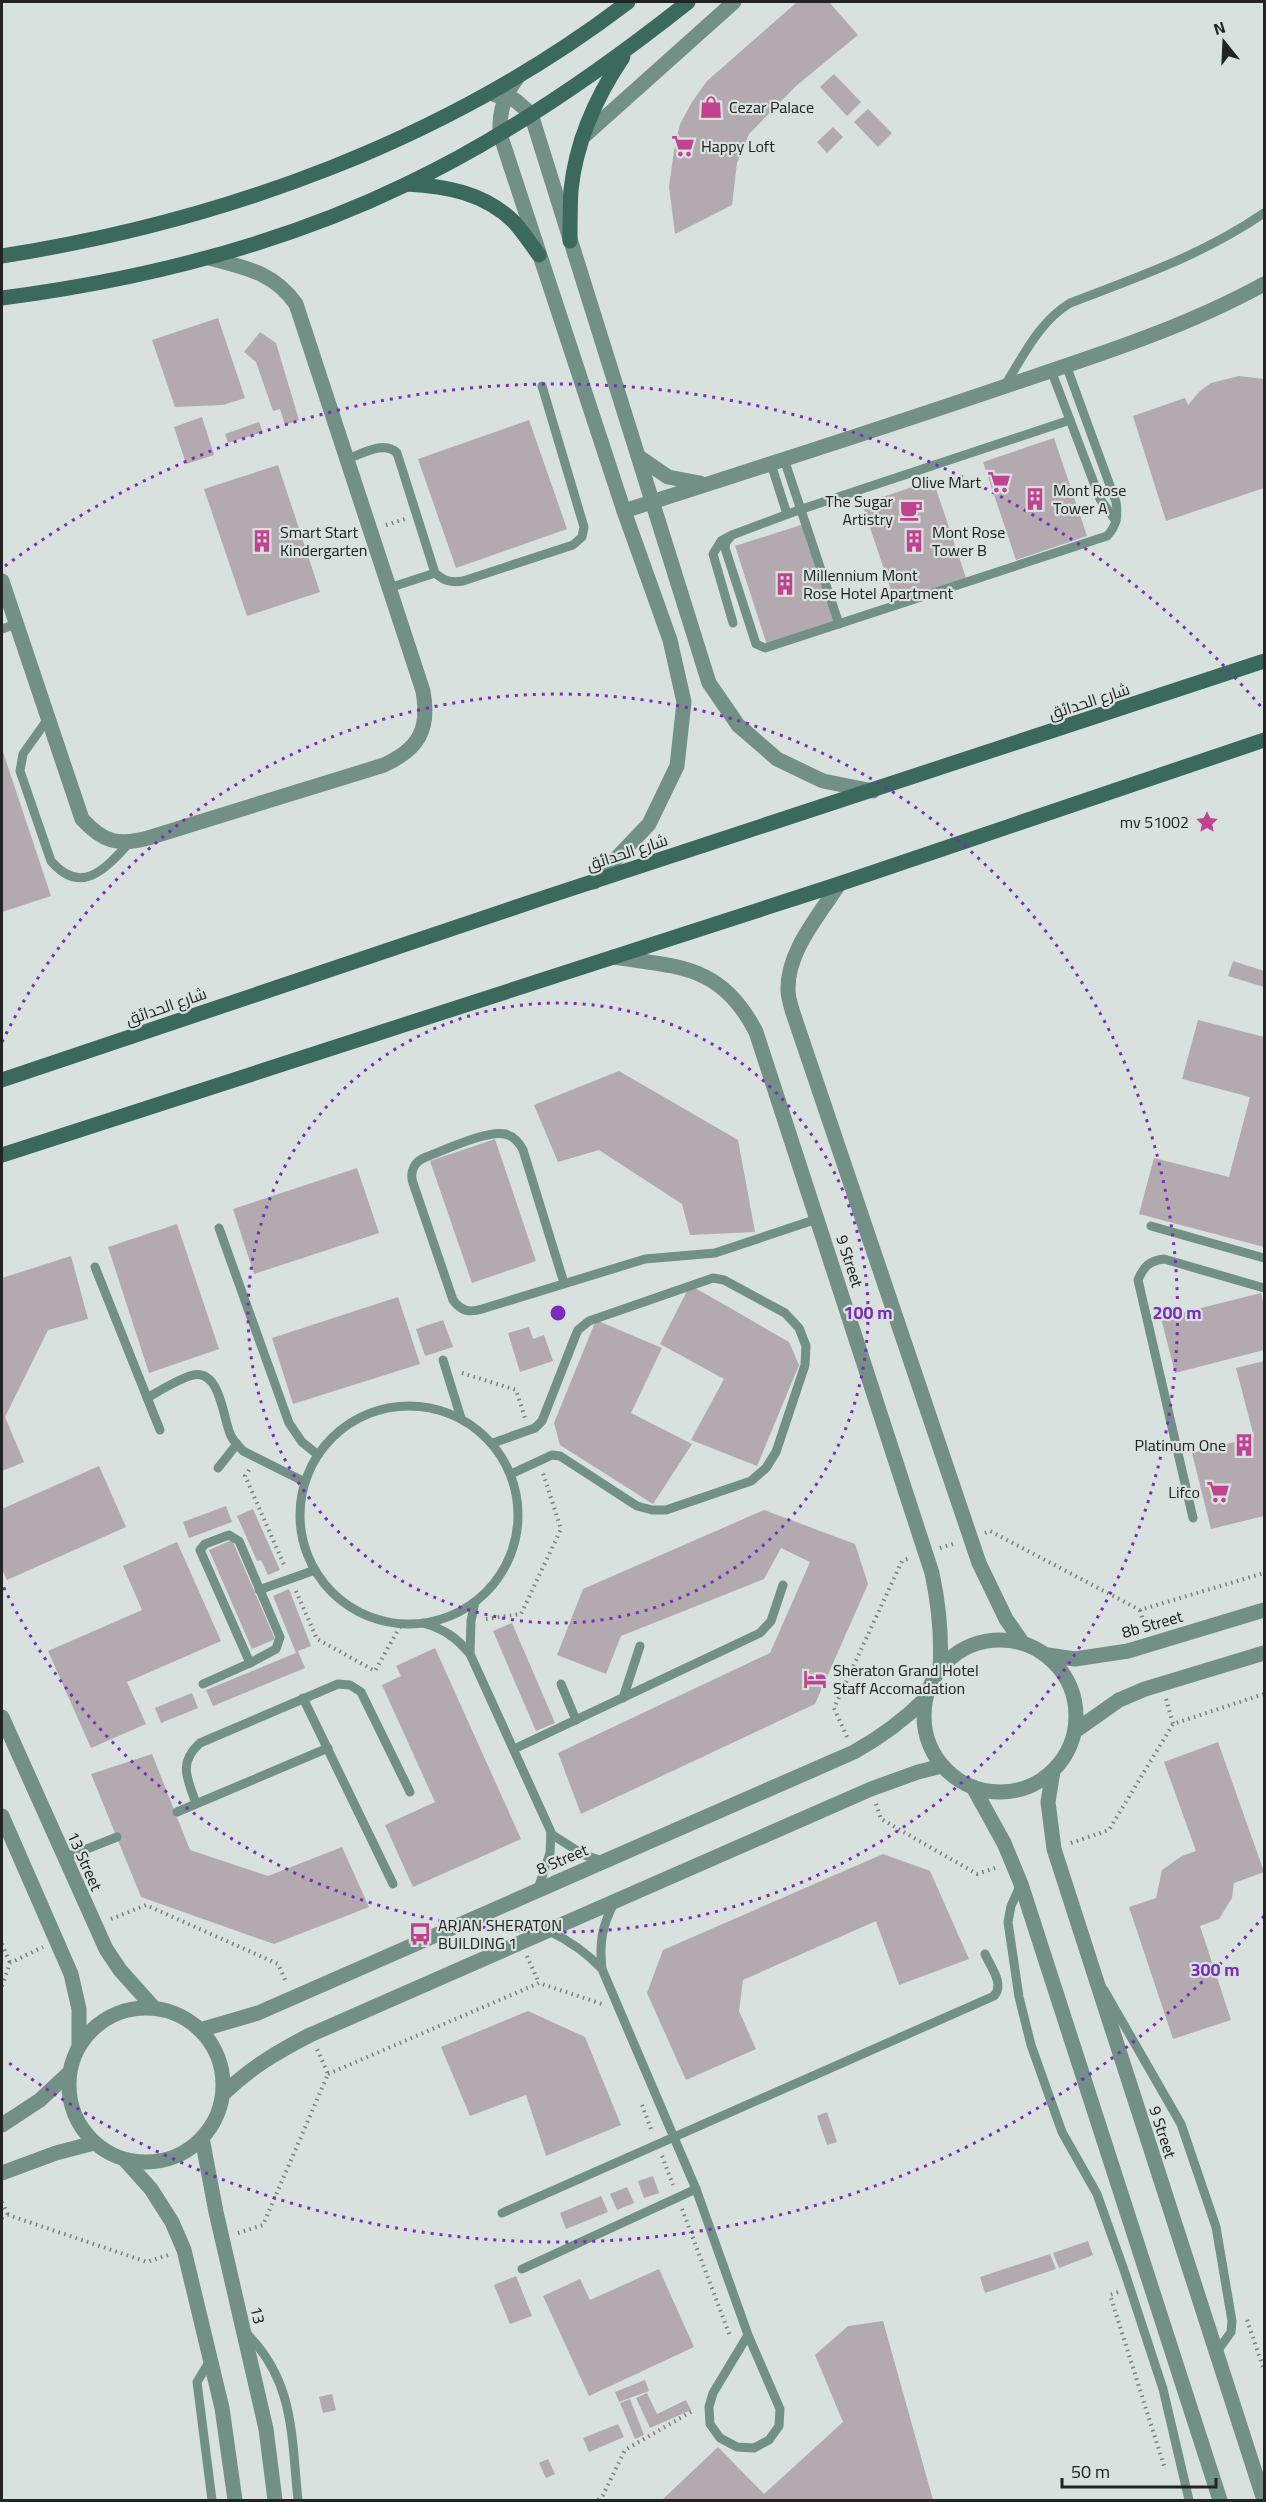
<svg xmlns="http://www.w3.org/2000/svg" width="1266" height="2502" font-family="Georgia,Cairo,serif">
  <style>
    .building { fill: #b2aaae }
    .lines { fill: none; stroke-linecap: round; stroke-linejoin: round }
    .path { stroke: #797f7d; stroke-width: 4; stroke-dasharray: 1.5 4.5; stroke-linecap: butt }
    .lane { stroke: #729085; stroke-width: 9 }
    .street { stroke: #729085; stroke-width: 15 }
    .secondary { stroke: #3b695b; stroke-width: 15 }
    .ring { fill: none; stroke: #7b2cbf; stroke-width: 3; stroke-dasharray: 3 6 }
    .labels { text-anchor: middle; dominant-baseline: central; stroke-width: 4.5; stroke-linejoin: round; paint-order: stroke }
    .poi-label { font-size: 16px; fill: #212423; stroke: #d8e1de; text-anchor: start }
    .street-label { font-size: 16px; fill: #212423; stroke: #d8e1de }
    .centre { fill: #7b2cbf; stroke: #d8e1de; stroke-width: 3 }
    .ring-label { font-size: 18px; text-anchor: middle; font-weight: bold; fill: #7b2cbf; stroke: #d8e1de; stroke-width: 4.5; stroke-linejoin: round; paint-order: stroke }
  </style>
  <rect width="100%" height="100%" fill="#d8e1de"/>
  <g class="building">
    <polygon points="797,2 829,2 858,35 796,86 749,134 737,163 732,205 675,234 669,187 674,151 680,124 692,102 707,81"/>
    <polygon points="834,74 861,102 847,116 820,87"/>
    <polygon points="868,109 892,133 878,147 854,122"/>
    <polygon points="833,127 843,137 827,153 817,142"/>
    <polygon points="218,318 245,398 223,405 175,407 152,340"/>
    <polygon points="260,332 276,343 299,420 285,425 280,409 273,411 256,362 244,352"/>
    <polygon points="1239,376 1264,379 1264,488 1166,521 1133,416 1185,398 1188,405 1200,391 1211,383"/>
    <polygon points="202,417 214,455 186,464 174,427"/>
    <polygon points="529,420 567,529 456,568 418,459"/>
    <polygon points="259,422 263,432 228,443 225,434"/>
    <polygon points="1054,438 1087,536 1016,560 983,462"/>
    <polygon points="278,465 320,592 247,616 204,489"/>
    <polygon points="933,480 966,578 895,602 862,504"/>
    <polygon points="804,524 836,622 767,645 735,546"/>
    <polygon points="2,749 51,896 2,912"/>
    <polygon points="1233,961 1264,971 1264,987 1228,976"/>
    <polygon points="1198,1020 1264,1037 1264,1247 1139,1214 1154,1158 1229,1177 1250,1097 1182,1079"/>
    <polygon points="619,1071 738,1140 755,1232 690,1235 682,1204 599,1150 558,1162 534,1105"/>
    <polygon points="495,1139 536,1261 472,1283 430,1161"/>
    <polygon points="357,1168 379,1233 254,1274 233,1209"/>
    <polygon points="177,1224 219,1349 149,1373 108,1247"/>
    <polygon points="71,1256 88,1319 48,1330 5,1417 24,1462 2,1471 2,1278"/>
    <polygon points="690,1285 789,1342 799,1365 757,1466 691,1440 724,1379 660,1344"/>
    <polygon points="1261,1293 1264,1307 1264,1350 1175,1373 1161,1318"/>
    <polygon points="398,1297 420,1364 293,1404 272,1338"/>
    <polygon points="443,1320 453,1347 425,1356 416,1329"/>
    <polygon points="596,1320 662,1348 631,1413 692,1444 653,1504 560,1445 554,1423"/>
    <polygon points="529,1327 533,1339 544,1335 553,1361 520,1372 508,1333"/>
    <polygon points="1264,1361 1264,1516 1211,1529 1192,1453 1254,1437 1236,1368"/>
    <polygon points="99,1466 126,1527 7,1580 2,1569 2,1509"/>
    <polygon points="226,1506 232,1522 189,1538 183,1522"/>
    <polygon points="253,1509 280,1570 268,1575 261,1560 257,1561 237,1516"/>
    <polygon points="764,1510 855,1544 868,1584 815,1704 581,1814 558,1753 770,1653 810,1562 781,1548 764,1579 621,1636 606,1674 557,1655 583,1589"/>
    <polygon points="232,1540 275,1639 252,1649 209,1550"/>
    <polygon points="177,1542 221,1641 127,1682 146,1724 91,1748 48,1651 142,1610 123,1566"/>
    <polygon points="289,1589 311,1646 298,1651 305,1668 213,1706 206,1690 296,1653 273,1596"/>
    <polygon points="512,1623 555,1723 536,1731 493,1631"/>
    <polygon points="435,1648 521,1839 413,1887 385,1825 435,1802 382,1685 401,1676 396,1666"/>
    <polygon points="192,1693 198,1708 161,1723 155,1708"/>
    <polygon points="1218,1742 1264,1872 1234,1883 1232,1898 1219,1919 1200,1926 1231,2020 1173,2039 1129,1907 1156,1898 1162,1870 1182,1856 1196,1851 1164,1762"/>
    <polygon points="152,1754 190,1850 268,1876 342,1847 369,1907 274,1944 141,1897 91,1774"/>
    <polygon points="883,1854 930,1871 969,1959 899,1985 876,1921 743,1980 739,2011 756,2049 686,2080 647,1993 663,1950"/>
    <polygon points="528,2011 585,2037 621,2125 546,2156 526,2095 470,2116 441,2047"/>
    <polygon points="827,2112 837,2142 827,2145 817,2116"/>
    <polygon points="653,2176 659,2193 644,2198 638,2181"/>
    <polygon points="627,2187 634,2203 617,2210 610,2194"/>
    <polygon points="601,2196 608,2212 566,2229 560,2213"/>
    <polygon points="1088,2241 1093,2255 1059,2268 1053,2253"/>
    <polygon points="1050,2254 1056,2269 985,2293 980,2277"/>
    <polygon points="659,2269 694,2347 589,2396 543,2296 580,2279 590,2300"/>
    <polygon points="516,2276 532,2316 510,2324 494,2285"/>
    <polygon points="883,2321 933,2500 662,2500 718,2447 764,2494 843,2422 815,2355 848,2326"/>
    <polygon points="645,2380 649,2391 619,2402 615,2392"/>
    <polygon points="647,2393 657,2414 686,2400 691,2410 650,2428 636,2398"/>
    <polygon points="332,2394 336,2410 323,2413 319,2397"/>
    <polygon points="630,2399 644,2435 635,2439 620,2403"/>
    <polygon points="618,2424 624,2437 589,2452 583,2438"/>
    <polygon points="548,2459 555,2474 546,2478 539,2463"/>
  </g>
  <g class="lines">
    <g class="path">
      <polyline points="386,525 405,519"/>
      <polyline points="462,1373 516,1390 525,1418"/>
      <polyline points="249,1470 245,1476 285,1567"/>
      <polyline points="985,1533 990,1531 1140,1610 1264,1573"/>
      <polyline points="940,1548 956,1543"/>
      <polyline points="296,1591 317,1639 375,1671 402,1623"/>
      <polyline points="1140,1610 1145,1628"/>
      <polyline points="486,1619 521,1614 561,1529 543,1473"/>
      <polyline points="1166,1699 1173,1724"/>
      <polyline points="847,1737 834,1708 902,1561 910,1558"/>
      <polyline points="876,1804 881,1819 977,1874 995,1868"/>
      <polyline points="1071,1843 1109,1830 1173,1724 1264,1694"/>
      <polyline points="111,1919 146,1905 278,1964 286,1982"/>
      <polyline points="2,1944 10,1963"/>
      <polyline points="527,1956 539,1983"/>
      <polyline points="2,1986 10,1963 43,1947"/>
      <polyline points="328,2074 539,1983 602,2004"/>
      <polyline points="642,2105 652,2132"/>
      <polyline points="662,2156 673,2185"/>
      <polyline points="2,2202 8,2215"/>
      <polyline points="682,2209 730,2336"/>
      <polyline points="2,2218 8,2215 147,2262 168,2255"/>
      <polyline points="238,2233 263,2225 328,2074 317,2049"/>
      <polyline points="1118,2292 1110,2295 1165,2469"/>
      <polyline points="1247,2320 1264,2370"/>
      <polyline points="598,2500 603,2495 625,2450 694,2410"/>
    </g>
    <g class="lane">
      <path d="M1066,365L1116,502C1118,515 1117,526 1107,536L765,648L756,644L725,548L726,542L732,535L799,510L1070,420"/>
      <polyline points="1051,370 1100,499 1116,521"/>
      <path d="M1005,385C1024,355 1039,322 1070,303C1138,277 1205,254 1264,213"/>
      <path d="M347,459C362,454 384,440 397,453L435,573C444,581 451,583 463,581L573,545L582,537L584,527L542,386"/>
      <polyline points="784,459 839,624"/>
      <polyline points="771,464 787,514"/>
      <polyline points="730,536 721,541 713,554 733,623"/>
      <polyline points="389,588 435,573"/>
      <polyline points="2,629 16,624"/>
      <path d="M47,720L23,754L20,771L51,861C82,897 106,868 130,842"/>
      <polyline points="1151,1226 1264,1258"/>
      <polyline points="219,1228 289,1423 302,1442 318,1455"/>
      <polyline points="95,1267 160,1430"/>
      <path d="M564,1283L523,1150C519,1142 514,1136 505,1134C487,1130 445,1150 426,1157C415,1161 409,1171 413,1183L453,1300C461,1311 469,1313 482,1309L645,1259L715,1253L817,1219"/>
      <polyline points="443,1360 461,1418"/>
      <path d="M147,1398C161,1390 178,1379 193,1375C221,1369 223,1420 231,1436C234,1442 239,1446 243,1451L305,1482"/>
      <circle cx="409" cy="1515" r="109"/>
      <polyline points="493,1443 535,1428 542,1421 575,1337 578,1330 589,1321 713,1278 724,1280 785,1313 799,1328 806,1346 805,1365 776,1452 766,1468 751,1481 666,1510 652,1510 637,1506 560,1456 552,1455 511,1474"/>
      <polyline points="218,1468 237,1444"/>
      <path d="M1193,1518L1138,1280C1144,1266 1149,1261 1164,1259L1264,1288"/>
      <polygon points="229,1535 239,1541 280,1637 276,1649 250,1663 200,1550 205,1544"/>
      <polyline points="259,1590 315,1570"/>
      <path d="M423,1623C444,1629 456,1637 470,1654L551,1832L550,1853L538,1889"/>
      <polyline points="470,1654 471,1621 475,1602"/>
      <polyline points="203,1684 250,1663"/>
      <polyline points="561,1684 576,1720"/>
      <polyline points="303,1698 393,1884"/>
      <polyline points="623,1698 640,1646"/>
      <polyline points="514,1749 760,1633 771,1621 783,1585"/>
      <path d="M196,1803C187,1778 178,1763 200,1743L338,1684L350,1685L361,1692L410,1792"/>
      <polyline points="177,1812 328,1748"/>
      <polyline points="551,1834 584,1855 603,1861"/>
      <polyline points="64,1858 117,1837"/>
      <polyline points="1021,1884 1011,1906 1008,1922 1019,1997 1031,2045 1062,2132 1097,2194 1125,2273 1163,2389 1189,2500"/>
      <path d="M614,1903C602,1926 599,1943 602,1969L696,2189L748,2335L780,2409L779,2426L769,2440L754,2448L737,2447L720,2438L710,2424L709,2407L713,2393L748,2335"/>
      <path d="M549,1931C570,1941 586,1952 602,1969"/>
      <polyline points="1104,1990 1181,2124 1216,2227 1232,2321 1231,2332 1216,2353"/>
      <path d="M502,2213L994,1996C1005,1984 990,1966 985,1954"/>
      <polyline points="522,2269 696,2189"/>
      <path d="M244,2331C295,2380 291,2435 298,2500"/>
      <polyline points="211,2359 197,2382 212,2500"/>
    </g>
    <g class="street">
      <path d="M518,77C504,95 499,112 500,134L624,511L670,640L684,702L677,766L649,824L594,882"/>
      <polyline points="495,95 515,100 531,114 709,683 738,725 777,759 823,781 873,791"/>
      <polyline points="582,138 734,2"/>
      <polyline points="639,457 668,477 700,483"/>
      <path d="M624,511C751,470 877,430 1003,387C1092,357 1182,329 1264,284"/>
      <path d="M2,581L82,819C103,842 118,846 148,838L384,765C419,749 430,729 423,691L296,304C273,272 246,268 209,258"/>
      <path d="M839,884C819,916 787,951 788,990C788,998 791,1006 793,1013L979,1563L1006,1619L1022,1642"/>
      <path d="M613,957C680,967 722,965 756,1032L932,1573C939,1606 942,1636 940,1669"/>
      <circle cx="1000" cy="1716" r="76"/>
      <polyline points="1048,1655 1075,1659 1128,1651 1264,1610"/>
      <polyline points="2,1717 106,1949 120,1970 154,2008"/>
      <polyline points="1075,1731 1119,1700 1145,1689 1264,1653"/>
      <polyline points="1053,1771 1048,1802 1054,1849 1264,2500"/>
      <polyline points="973,1787 1004,1843 1021,1884 1220,2500"/>
      <polyline points="2,1816 71,1974 79,2009 79,2045"/>
      <circle cx="146" cy="2085" r="77"/>
      <path d="M200,2030L258,2013L854,1752C881,1737 903,1721 925,1699"/>
      <path d="M223,2094C252,2067 275,2053 310,2035L871,1789L918,1772L942,1766"/>
      <polyline points="2,2125 40,2100 69,2073"/>
      <polyline points="202,2138 216,2212 266,2429 275,2500"/>
      <polyline points="125,2160 151,2189 172,2222 184,2250 222,2408 235,2500"/>
      <polyline points="2,2173 56,2153 94,2143"/>
    </g>
    <g class="secondary">
      <path d="M407,184C446,186 485,193 514,222C523,232 531,244 539,255"/>
      <path d="M570,241C570,224 570,207 571,190C576,142 596,97 623,57"/>
      <path d="M2,256C226,221 447,140 628,2"/>
      <path d="M2,298C141,280 279,246 407,184C508,136 601,71 688,2"/>
      <polyline points="2,1080 546,897 1264,661"/>
      <polyline points="2,1155 839,884 1264,740"/>
    </g>
  </g>
  <g class="ring">
    <circle cx="558" cy="1313" r="310"/>
    <path d="M2 1042A619 619 0 1 1 2 1584"/>
    <path d="M1264 1916A929 929 0 0 1 5 2060M5 566A929 929 0 0 1 1264 710"/>
  </g>
  <defs>
    <g id="shop-bare" transform="scale(1.8)"><path d="M-5-2.5h2.3a2.7 3.5 0 0 1 5.4 0H5L5.5 6h-11ZM-1.5-2.5h3a1.5 2.3 0 0 0-3 0Z" fill="#c1428e" stroke="#d8e1de" stroke-width="2.5" paint-order="stroke"/></g>
    <g id="supermarket-bare" transform="scale(1.8)"><path d="M-6-5.5h2.5l.6 2H6L4.5 2H-2.5L-4.4-4H-6ZM-1.5 3.2a1.3 1.3 0 1 0 .1 0ZM3 3.2a1.3 1.3 0 1 0 .1 0Z" fill="#c1428e" stroke="#d8e1de" stroke-width="2.5" paint-order="stroke"/></g>
    <g id="building-bare" transform="scale(1.8)"><path d="M-4-6H4V6H1V3H-1V6H-4ZM-2.5-4.3h1.7v1.8h-1.7ZM.8-4.3h1.7v1.8H.8ZM-2.5-1h1.7V.8h-1.7ZM.8-1h1.7V.8H.8Z" fill="#c1428e" stroke="#d8e1de" stroke-width="2.5" paint-order="stroke"/></g>
    <g id="cafe-bare" transform="scale(1.8)"><path d="M-5.5-4.5H6V0H3Q3 3.5 0 3.5H-2.5Q-5.5 3.5-5.5 0ZM3-3.2v2h1.7v-2ZM-6 4.5H4V6H-6Z" fill="#c1428e" stroke="#d8e1de" stroke-width="2.5" paint-order="stroke"/></g>
    <g id="sight-bare" transform="scale(1.8)"><path d="M0-6L1.8-2.2L6-1.7L2.9 1.2L3.7 5.4L0 3.3L-3.7 5.4L-2.9 1.2L-6-1.7L-1.8-2.2Z" fill="#c1428e" stroke="#d8e1de" stroke-width="2.5" paint-order="stroke"/></g>
    <g id="hotel-bare" transform="scale(1.8)"><path d="M-6-4.5h1.5V1H6V5H4.5V3h-9V5H-6ZM-4 0a1.8 1.8 0 1 1 3.6 0ZM.5 0V-2.5h3Q6-2.5 6 0Z" fill="#c1428e" stroke="#d8e1de" stroke-width="2.5" paint-order="stroke"/></g>
    <g id="bus-bare" transform="scale(1.8)"><path d="M-5-6H5V4H4V6H2V4H-2V6H-4V4H-5ZM-3.5-4V0h7V-4ZM-3.5 1.2v1.5H-2V1.2ZM2 1.2v1.5H3.5V1.2Z" fill="#c1428e" stroke="#d8e1de" stroke-width="2.5" paint-order="stroke"/></g>
  </defs>
  <g fill-rule="evenodd">
    <use href="#shop-bare" x="711" y="107"/>
    <use href="#supermarket-bare" x="683" y="146"/>
    <use href="#supermarket-bare" x="999" y="482"/>
    <use href="#building-bare" x="1035" y="499"/>
    <use href="#cafe-bare" x="911" y="510"/>
    <use href="#building-bare" x="262" y="541"/>
    <use href="#building-bare" x="914" y="541"/>
    <use href="#building-bare" x="785" y="584"/>
    <use href="#sight-bare" x="1207" y="822"/>
    <use href="#building-bare" x="1244" y="1445"/>
    <use href="#supermarket-bare" x="1218" y="1492"/>
    <use href="#hotel-bare" x="815" y="1679"/>
    <use href="#bus-bare" x="420" y="1934"/>
  </g>
  <g class="labels">
    <g class="poi-label">
      <text x="729" y="107">Cezar Palace</text>
      <text x="701" y="146">Happy Loft</text>
      <text x="981" y="482" text-anchor="end">Olive Mart</text>
      <text x="1053" y="490">Mont Rose<tspan x="1053" dy="18">Tower A</tspan></text>
      <text x="893" y="501" text-anchor="end">The Sugar<tspan x="893" dy="18">Artistry</tspan></text>
      <text x="280" y="532">Smart Start<tspan x="280" dy="18">Kindergarten</tspan></text>
      <text x="932" y="532">Mont Rose<tspan x="932" dy="18">Tower B</tspan></text>
      <text x="803" y="575">Millennium Mont<tspan x="803" dy="18">Rose Hotel Apartment</tspan></text>
      <text x="1189" y="822" text-anchor="end">mv 51002</text>
      <text x="1226" y="1445" text-anchor="end">Platinum One</text>
      <text x="1200" y="1492" text-anchor="end">Lifco</text>
      <text x="833" y="1670">Sheraton Grand Hotel<tspan x="833" dy="18">Staff Accomadation</tspan></text>
      <text x="438" y="1925">ARJAN SHERATON<tspan x="438" dy="18">BUILDING 1</tspan></text>
    </g>
    <g class="street-label">
      <text transform="translate(1089 701) rotate(-18)">شارع الحدائق</text>
      <text transform="translate(627 852) rotate(-18)">شارع الحدائق</text>
      <text transform="translate(166 1006) rotate(-19)">شارع الحدائق</text>
      <text transform="translate(850 1261) rotate(72)">9 Street</text>
      <text transform="translate(1152 1624) rotate(-16)">8b Street</text>
      <text transform="translate(562 1859) rotate(-23)">8 Street</text>
      <text transform="translate(85 1861) rotate(66)">13 Street</text>
      <text transform="translate(1163 2132) rotate(72)">9 Street</text>
      <text transform="translate(258 2315) rotate(77)">13</text>
    </g>
  </g>
  <circle cx="558" cy="1313" r="9" class="centre"/>
  <g class="ring-label">
    <text x="868" y="1319">100 m</text>
    <text x="1177" y="1319">200 m</text>
    <text x="1215" y="1976">300 m</text>
  </g>
  <rect width="1266" height="2502" fill="none" stroke="#212423" stroke-width="6"/>
  <g transform="translate(1224 42) rotate(342)" stroke="#d8e1de" stroke-width="4.5" paint-order="stroke">
  <path d="M0-4.5L10 22L0 15L-10 22Z" fill="#212423"/>
  <text y="-9" font-size="16" font-weight="bold" text-anchor="middle" fill="#212423">N</text>
  </g>
  <path d="M1062 2478v9h154v-9" fill="none" stroke="#212423" stroke-width="3"/>
  <text x="1071" y="2478" font-size="18" fill="#212423" stroke="#d8e1de" stroke-width="4.5" paint-order="stroke">50 m</text>
</svg>
